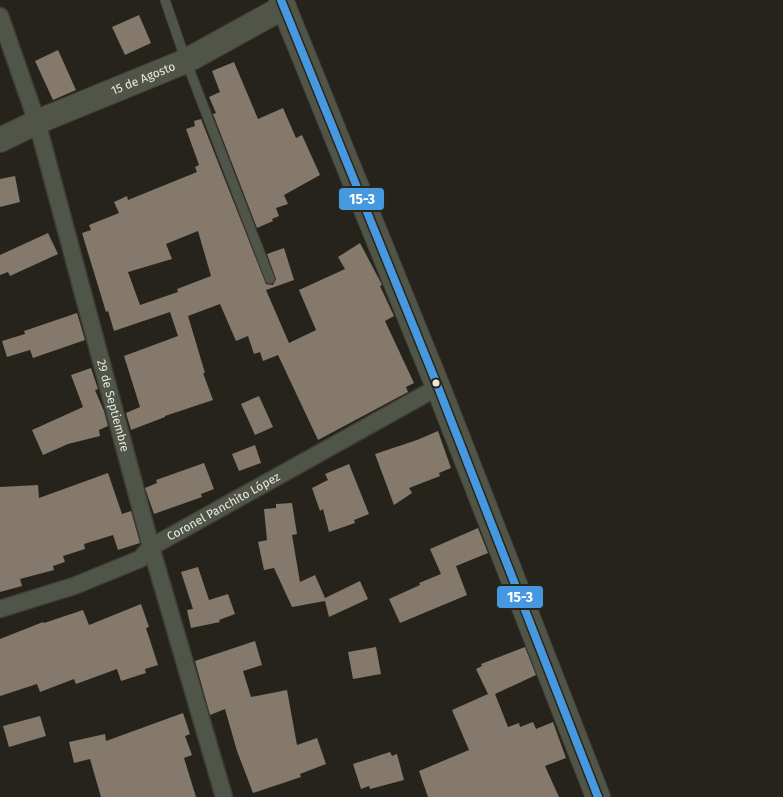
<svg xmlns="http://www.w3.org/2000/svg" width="783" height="797" font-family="'Fira Sans',sans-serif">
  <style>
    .building { fill: #85796b; fill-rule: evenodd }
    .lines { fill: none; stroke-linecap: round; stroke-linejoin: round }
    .lane-casing { stroke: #403e37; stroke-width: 11 }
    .street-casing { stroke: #403e37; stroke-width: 19 }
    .secondary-casing { stroke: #403e37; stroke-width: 26 }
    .lane { stroke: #505549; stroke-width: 9 }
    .street { stroke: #505549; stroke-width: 16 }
    .secondary { stroke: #505547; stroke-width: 24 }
    .bus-1-casing { stroke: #292617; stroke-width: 11 }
    .bus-1 { stroke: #4699e1; stroke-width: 8 }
    .bus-dot { fill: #e9e7de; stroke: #292617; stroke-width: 2 }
    .labels { text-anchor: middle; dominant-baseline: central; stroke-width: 5; stroke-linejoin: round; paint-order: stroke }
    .street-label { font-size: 12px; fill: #e9e7de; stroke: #292617 }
    .line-badge { stroke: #292617; stroke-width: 2 }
    .badge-label { font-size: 14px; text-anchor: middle; font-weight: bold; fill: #fff }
  </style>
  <rect width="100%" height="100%" fill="#25231b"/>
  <g class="building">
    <polygon points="139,15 151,43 125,55 112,27"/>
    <polygon points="58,50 76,90 53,100 35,61"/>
    <polygon points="234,62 258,119 283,108 296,138 302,135 320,175 284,195 288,204 276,208 279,216 272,219 273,221 257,228 213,114 216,113 209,97 220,92 212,71"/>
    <path d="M201,119L266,284L273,285L276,279L267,254L284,248L294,280L266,290L289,343L316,330L299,290L345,269L338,257L360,243L379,279L382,285L380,286L394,316L385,321L414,383L406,387L408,392L318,440L278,355L263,361L260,352L254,354L248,336L236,341L220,304L188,316L205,373H203L213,400L165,416V417L131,430L126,413L140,407L124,356L178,336L170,312L114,331L108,311L106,312L82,233L91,230L89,225L119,213L114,202L127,196L128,200L197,172L195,167L199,165L186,129L195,126L194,121ZM198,231L211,276L177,289L178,292L140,305L128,272L172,259L166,244Z"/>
    <polygon points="15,176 20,202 0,207 0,179"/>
    <polygon points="48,233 58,254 10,276 8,272 0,275 0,255"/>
    <polygon points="77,313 85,340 33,358 30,350 7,357 2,341 25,334 24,331"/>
    <polygon points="91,368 98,389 95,390 104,411 108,426 99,430 100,436 68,444 43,455 32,430 83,407 71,375"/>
    <polygon points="259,396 273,427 255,435 241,404"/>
    <polygon points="438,431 451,468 439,473 440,476 409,488 412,493 394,505 375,454 417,440"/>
    <polygon points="255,445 261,463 239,471 232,454"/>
    <polygon points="204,463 214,489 201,494 202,497 154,514 145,488 157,483 156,480"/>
    <polygon points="349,464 369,514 354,520 355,523 329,532 323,509 320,511 312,488 328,480 325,474"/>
    <polygon points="108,473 122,514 131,511 140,543 118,550 113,535 84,544 85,549 63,556 65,562 53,566 54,570 20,579 22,586 0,592 0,487 38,485 39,498"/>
    <polygon points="292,503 297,534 292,535 300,582 315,575 325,598 360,581 368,599 329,617 325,601 292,607 274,568 264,570 258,542 267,540 264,509 276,508 276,504"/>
    <polygon points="478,528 488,553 456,566 467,595 400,623 389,599 420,585 419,583 441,574 430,549"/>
    <polygon points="198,567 209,600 228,594 235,614 219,620 220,622 191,628 187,610 193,609 181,572"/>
    <polygon points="141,604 149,627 146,628 158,665 145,669 146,673 121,681 117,669 76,684 74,679 40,692 37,684 0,696 0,639 43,622 44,623 83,610 89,625"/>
    <polygon points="255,641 262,665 243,671 251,697 287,690 297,745 317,738 326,764 300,774 301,777 253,793 237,751 225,709 210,715 195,661"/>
    <polygon points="376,647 381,674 353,679 348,652"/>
    <polygon points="525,647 536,675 495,694 508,727 519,723 520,727 533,722 536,729 553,722 566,758 545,766 559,797 428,797 419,771 469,750 452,710 488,694 476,669 482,666 481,664"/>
    <polygon points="183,713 190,734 185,736 192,755 184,758 196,797 101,797 90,759 74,763 69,742 105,734 106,741"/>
    <polygon points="40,716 46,736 9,747 3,726"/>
    <polygon points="390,752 392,756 397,754 404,780 370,789 369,786 361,789 353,764"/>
  </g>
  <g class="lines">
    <g class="lane-casing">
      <polyline id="lane" points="165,0 186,61 270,279"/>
    </g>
    <g class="street-casing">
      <g id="street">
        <path id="s1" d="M0,16L37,122L151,547L224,797"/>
        <path id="s2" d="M0,609L74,586L140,559L151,547L438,387"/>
      </g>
    </g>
    <g class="secondary-casing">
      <g id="secondary">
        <polyline points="281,0 438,387 598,797"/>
        <path id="s3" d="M0,140L37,122L186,61L284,7"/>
      </g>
    </g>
    <use href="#lane" class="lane"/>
    <use href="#street" class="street"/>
    <use href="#secondary" class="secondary"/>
    <g class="bus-1-casing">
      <polyline id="bus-1" points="281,0 438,387 598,797"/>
    </g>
    <use href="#bus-1" class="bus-1"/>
  </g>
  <circle class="bus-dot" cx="436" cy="383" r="4.5"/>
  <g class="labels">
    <g class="street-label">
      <text stroke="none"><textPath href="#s3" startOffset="156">15 de Agosto</textPath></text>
      <text stroke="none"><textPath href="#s1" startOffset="406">29 de Septiembre</textPath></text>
      <text stroke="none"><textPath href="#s2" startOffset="248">Coronel Panchito López</textPath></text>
    </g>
  </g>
  <g class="line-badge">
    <rect x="338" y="187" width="47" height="24" rx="5" fill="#4699e1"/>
    <rect x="496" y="585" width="48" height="24" rx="5" fill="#4699e1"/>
  </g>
  <g class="badge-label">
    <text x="362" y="204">15-3</text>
    <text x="520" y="602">15-3</text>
  </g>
</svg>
